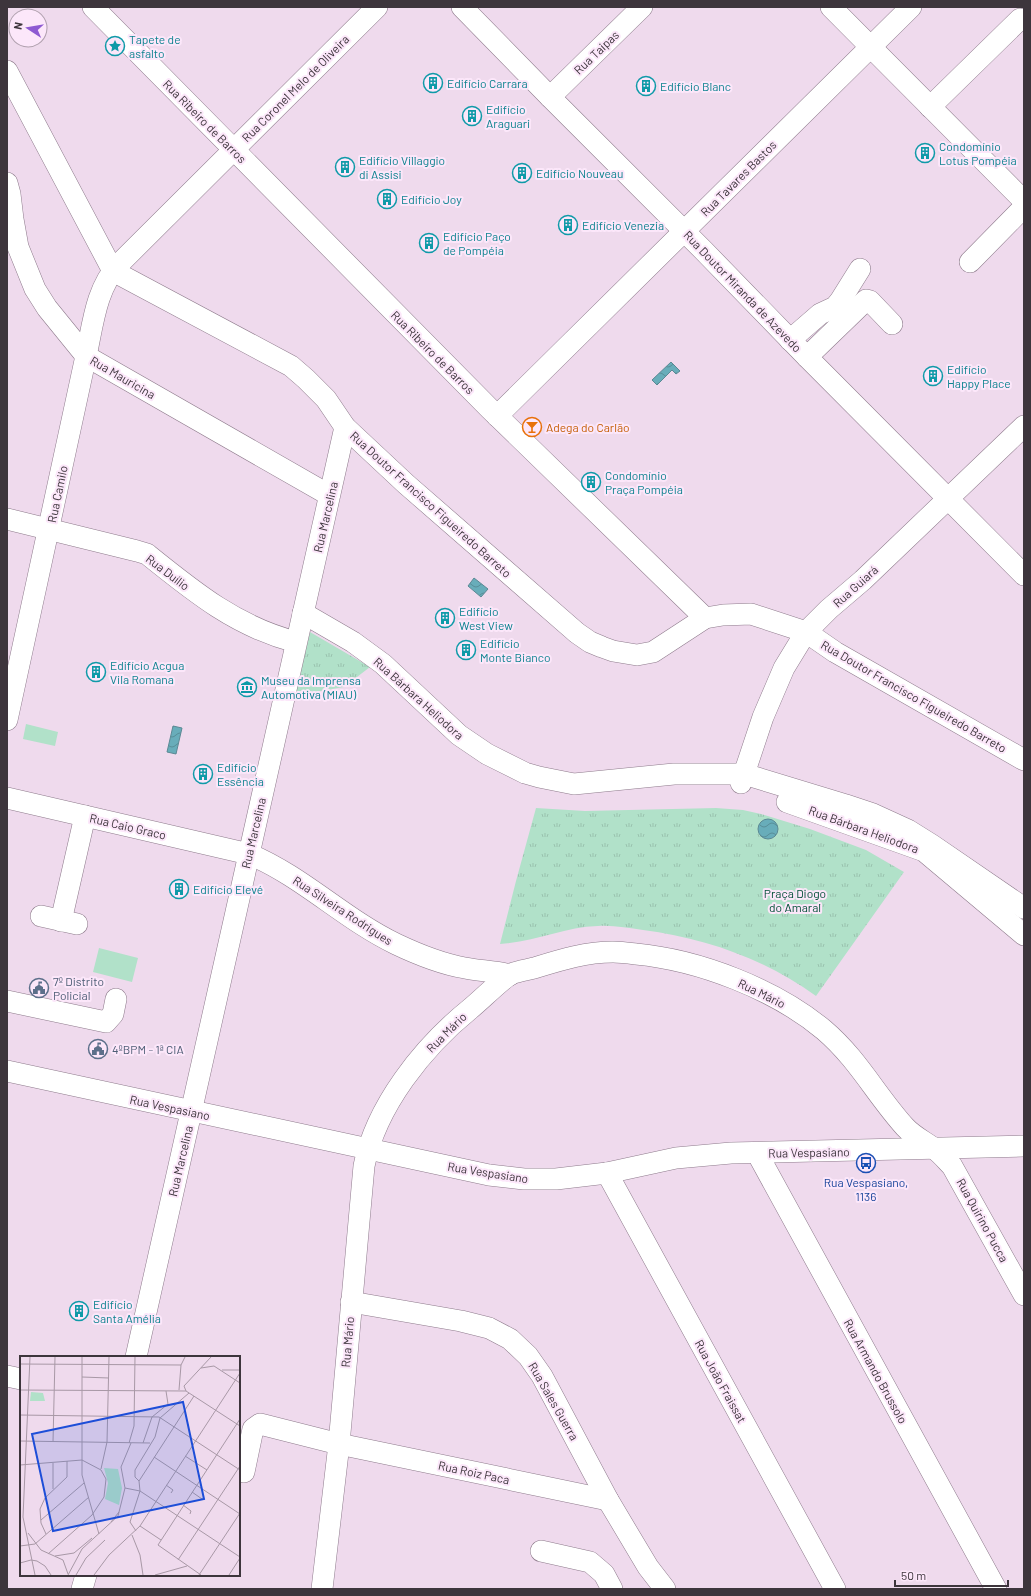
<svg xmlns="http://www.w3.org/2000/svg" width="1031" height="1596" font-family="Barlow,sans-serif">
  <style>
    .park { fill: url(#park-tufts) }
    .garden { fill: #b1e1c9 }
    .water { fill: url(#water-waves); stroke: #5b8994 }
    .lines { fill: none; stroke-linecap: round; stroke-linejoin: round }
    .minor-casing { stroke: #8e7b8c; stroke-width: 22 }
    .minor { stroke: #fff; stroke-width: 21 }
    .labels { text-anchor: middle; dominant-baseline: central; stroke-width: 4; stroke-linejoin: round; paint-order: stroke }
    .culture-label { font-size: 12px; fill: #0d838f; stroke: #fce7fa; text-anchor: start }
    .street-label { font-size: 12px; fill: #3d353c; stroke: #fce7fa }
    .food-label { font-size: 12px; fill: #c56008; stroke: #fce7fa; text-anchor: start }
    .park-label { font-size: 12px; fill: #004f36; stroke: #fce7fa }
    .service-label { font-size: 12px; fill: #4e5e75; stroke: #fce7fa; text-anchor: start }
    .transit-label { font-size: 12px; fill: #164399; stroke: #fce7fa }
    .inset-road { fill: none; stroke: #a898a6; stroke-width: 1 }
    .view { fill: #1d4ed8; fill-opacity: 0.15; stroke: #1d4ed8; stroke-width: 2 }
    .inset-edge { fill: none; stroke: #3d353c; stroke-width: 2 }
  </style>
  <defs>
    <pattern id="park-tufts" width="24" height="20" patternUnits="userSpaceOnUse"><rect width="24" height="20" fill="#b1e1c9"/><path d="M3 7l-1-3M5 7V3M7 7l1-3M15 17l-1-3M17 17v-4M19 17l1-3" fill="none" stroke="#99c2ae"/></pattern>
    <pattern id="water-waves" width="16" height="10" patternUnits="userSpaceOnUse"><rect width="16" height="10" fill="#68adba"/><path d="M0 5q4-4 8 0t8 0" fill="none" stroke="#578e98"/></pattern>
  </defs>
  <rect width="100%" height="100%" fill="#efdaed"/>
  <g class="park">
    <polygon points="310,632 370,667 344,687 315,692 296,691"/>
    <path d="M536,808L585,811L716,808L743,810L761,814L810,829L866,850L904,872L816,996C765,959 705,938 643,930C628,928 613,925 598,926C564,927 535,942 500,944L516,881Z"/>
  </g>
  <g class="garden">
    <polygon points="26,724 58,732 55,746 23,739"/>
    <polygon points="99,948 138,958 132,982 93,972"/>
  </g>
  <g class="water">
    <polygon points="671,362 680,371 676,374 672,370 657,385 652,380"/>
    <polygon points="474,578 488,589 481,597 468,586"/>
    <polygon points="173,726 182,728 176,754 167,752"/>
    <circle cx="768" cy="829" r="10"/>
  </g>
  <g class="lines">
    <g class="minor-casing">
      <g id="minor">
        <polyline points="93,7 490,409 705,618"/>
        <polyline points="462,7 550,97 704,251 807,357 1024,575"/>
        <polyline points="831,7 1024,201"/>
        <polyline points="7,71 113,271 291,366 306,379 326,399 345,427 406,484 577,633 590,642 602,647 613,651 637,655 653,652 705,618 723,615 751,614 806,632 835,652 1024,760"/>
        <polyline points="550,97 642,7"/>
        <polyline points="930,107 1020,19"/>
        <polyline points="7,183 10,194 13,219 18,247 35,289 47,308 86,356 329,495"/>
        <polyline points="970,262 1024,207"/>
        <polyline points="790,340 820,314 835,307 840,301 860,269"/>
        <polyline points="807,357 866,300 870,301 892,324"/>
        <polyline points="497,416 911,7"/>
        <path d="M7,519L137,551L147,554C194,592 237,627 296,642"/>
        <polyline points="303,613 353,642 383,664 459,735 487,754 525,773 539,777 574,784 674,774 744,774 846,805 873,814 908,830 932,845 1024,908"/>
        <path d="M7,720L86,356C93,324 96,288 119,264L377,7"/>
        <polyline points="741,783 763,717 784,668 806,632 829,609 863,580 1024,426"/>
        <path d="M7,798L249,854C302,876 344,919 396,944C417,954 442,964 465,968C480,971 495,971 510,975"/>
        <polyline points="787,802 924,851 1024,935"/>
        <polyline points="41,916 77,924"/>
        <polyline points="61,921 85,816"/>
        <polyline points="7,1001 106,1022 113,1014 116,999"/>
        <polyline points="7,1071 489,1175 524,1179 556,1179 607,1173 676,1158 731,1153 1024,1146"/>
        <polyline points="757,1153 996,1589"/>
        <polyline points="607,1173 835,1589"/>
        <polyline points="351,1302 461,1321 489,1328 510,1339 528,1356 542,1376 608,1500 648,1567 665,1589"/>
        <polyline points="136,1357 345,427"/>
        <polyline points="7,1376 21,1379"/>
        <polyline points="244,1472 253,1429 260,1424 339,1444 608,1500"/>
        <polyline points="541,1551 590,1562 604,1574 612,1589"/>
        <polyline points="82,1589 86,1575"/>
        <path d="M322,1589L339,1444L364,1166C376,1106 423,1047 470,1009C480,1001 502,979 511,974C518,971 526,970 534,968C560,960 585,952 613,952C620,952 628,953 636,954C699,960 775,989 824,1030C858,1059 876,1095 905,1127C914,1137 926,1142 936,1150C942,1155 947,1161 952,1166L1024,1295"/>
      </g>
    </g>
    <use href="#minor" class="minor"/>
  </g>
  <defs>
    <g id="sight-ring" transform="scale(1)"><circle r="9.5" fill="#fce7fa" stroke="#0f9aa8" stroke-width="1.5"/><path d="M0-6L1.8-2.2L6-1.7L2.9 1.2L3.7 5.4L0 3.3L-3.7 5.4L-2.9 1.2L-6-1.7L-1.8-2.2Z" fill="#0f9aa8"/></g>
    <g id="building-ring" transform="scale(1)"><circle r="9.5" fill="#fce7fa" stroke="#0f9aa8" stroke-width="1.5"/><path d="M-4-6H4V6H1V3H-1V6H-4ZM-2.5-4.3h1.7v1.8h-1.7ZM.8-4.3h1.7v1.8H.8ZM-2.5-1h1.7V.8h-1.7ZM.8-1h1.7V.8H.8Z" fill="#0f9aa8"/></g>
    <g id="bar-ring" transform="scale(1)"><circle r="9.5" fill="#fce7fa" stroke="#e8710a" stroke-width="1.5"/><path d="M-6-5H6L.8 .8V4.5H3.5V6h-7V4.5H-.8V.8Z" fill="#e8710a"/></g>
    <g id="museum-ring" transform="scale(1)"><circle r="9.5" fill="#fce7fa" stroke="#0f9aa8" stroke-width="1.5"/><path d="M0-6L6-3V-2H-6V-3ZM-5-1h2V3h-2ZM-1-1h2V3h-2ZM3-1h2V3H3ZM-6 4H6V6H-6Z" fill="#0f9aa8"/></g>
    <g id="civic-ring" transform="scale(1)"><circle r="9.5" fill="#fce7fa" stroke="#5c6f8a" stroke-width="1.5"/><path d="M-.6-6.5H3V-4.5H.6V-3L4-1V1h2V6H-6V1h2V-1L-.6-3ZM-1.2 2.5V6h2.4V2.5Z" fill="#5c6f8a"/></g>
    <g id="bus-ring" transform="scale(1)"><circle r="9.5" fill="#fce7fa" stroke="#1a4fb4" stroke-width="1.5"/><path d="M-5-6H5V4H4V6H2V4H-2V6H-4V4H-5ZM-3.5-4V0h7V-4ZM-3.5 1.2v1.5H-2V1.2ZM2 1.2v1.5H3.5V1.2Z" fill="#1a4fb4"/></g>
  </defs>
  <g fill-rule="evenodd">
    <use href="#sight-ring" x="115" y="46"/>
    <use href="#building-ring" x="433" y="83"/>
    <use href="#building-ring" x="646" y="86"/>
    <use href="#building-ring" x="472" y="116"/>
    <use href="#building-ring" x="925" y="153"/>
    <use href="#building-ring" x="345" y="167"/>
    <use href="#building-ring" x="522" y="173"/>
    <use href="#building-ring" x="387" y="199"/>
    <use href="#building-ring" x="568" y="225"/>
    <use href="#building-ring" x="429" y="243"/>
    <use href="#building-ring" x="933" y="376"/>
    <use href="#bar-ring" x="532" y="427"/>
    <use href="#building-ring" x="591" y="482"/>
    <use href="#building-ring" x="445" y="618"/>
    <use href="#building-ring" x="466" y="650"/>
    <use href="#building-ring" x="96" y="672"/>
    <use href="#museum-ring" x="247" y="687"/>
    <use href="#building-ring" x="203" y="774"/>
    <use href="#building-ring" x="179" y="889"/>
    <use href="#civic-ring" x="39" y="988"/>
    <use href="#civic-ring" x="98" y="1049"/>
    <use href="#bus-ring" x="866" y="1163"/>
    <use href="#building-ring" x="79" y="1311"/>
  </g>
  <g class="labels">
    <g class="culture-label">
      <text x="129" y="39">Tapete de<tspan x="129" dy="14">asfalto</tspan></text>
      <text x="447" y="83">Edifício Carrara</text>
      <text x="660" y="86">Edifício Blanc</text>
      <text x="486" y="109">Edifício<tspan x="486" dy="14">Araguari</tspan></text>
      <text x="939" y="146">Condomínio<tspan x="939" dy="14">Lotus Pompéia</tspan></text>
      <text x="359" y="160">Edifício Villaggio<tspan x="359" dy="14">di Assisi</tspan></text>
      <text x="536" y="173">Edifício Nouveau</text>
      <text x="401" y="199">Edifício Joy</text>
      <text x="582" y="225">Edifício Venezia</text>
      <text x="443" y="236">Edifício Paço<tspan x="443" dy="14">de Pompéia</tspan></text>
      <text x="947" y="369">Edifício<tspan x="947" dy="14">Happy Place</tspan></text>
      <text x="605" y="475">Condomínio<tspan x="605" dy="14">Praça Pompéia</tspan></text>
      <text x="459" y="611">Edifício<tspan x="459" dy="14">West View</tspan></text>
      <text x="480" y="643">Edifício<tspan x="480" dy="14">Monte Bianco</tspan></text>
      <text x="110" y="665">Edifício Acgua<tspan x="110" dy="14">Vila Romana</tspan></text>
      <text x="261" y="680">Museu da Imprensa<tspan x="261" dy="14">Automotiva (MIAU)</tspan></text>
      <text x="217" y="767">Edifício<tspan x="217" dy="14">Essência</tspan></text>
      <text x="193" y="889">Edifício Elevé</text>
      <text x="93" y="1304">Edifício<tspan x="93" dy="14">Santa Amélia</tspan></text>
    </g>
    <g class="street-label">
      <text transform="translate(596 52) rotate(-44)">Rua Taipas</text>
      <text transform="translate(295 88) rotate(-45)">Rua Coronel Melo de Oliveira</text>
      <text transform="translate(205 121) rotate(45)">Rua Ribeiro de Barros</text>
      <text transform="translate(738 178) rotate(-45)">Rua Tavares Bastos</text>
      <text transform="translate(743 291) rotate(46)">Rua Doutor Miranda de Azevedo</text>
      <text transform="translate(433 352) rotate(45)">Rua Ribeiro de Barros</text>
      <text transform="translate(123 377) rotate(30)">Rua Mauricina</text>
      <text transform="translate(57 494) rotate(-78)">Rua Camilo</text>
      <text transform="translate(431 504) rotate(42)">Rua Doutor Francisco Figueiredo Barreto</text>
      <text transform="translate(325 517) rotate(-77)">Rua Marcelina</text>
      <text transform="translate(168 572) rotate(37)">Rua Duílio</text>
      <text transform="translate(855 586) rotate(-42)">Rua Guiará</text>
      <text transform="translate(914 696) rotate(30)">Rua Doutor Francisco Figueiredo Barreto</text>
      <text transform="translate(419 698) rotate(42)">Rua Bárbara Heliodora</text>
      <text transform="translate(128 826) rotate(13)">Rua Caio Graco</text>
      <text transform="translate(864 829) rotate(20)">Rua Bárbara Heliodora</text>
      <text transform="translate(253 833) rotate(-77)">Rua Marcelina</text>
      <text transform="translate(343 910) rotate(33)">Rua Silveira Rodrigues</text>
      <text transform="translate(762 993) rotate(26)">Rua Mário</text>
      <text transform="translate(446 1032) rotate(-45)">Rua Mário</text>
      <text transform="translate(170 1107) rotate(12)">Rua Vespasiano</text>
      <text transform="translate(809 1152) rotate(-1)">Rua Vespasiano</text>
      <text transform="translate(180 1161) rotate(-77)">Rua Marcelina</text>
      <text transform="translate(488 1172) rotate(9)">Rua Vespasiano</text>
      <text transform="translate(983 1220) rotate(61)">Rua Quirino Pucca</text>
      <text transform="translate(347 1342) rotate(-85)">Rua Mário</text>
      <text transform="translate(876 1371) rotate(61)">Rua Armando Brussolo</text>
      <text transform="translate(721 1381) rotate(61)">Rua João Fraissat</text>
      <text transform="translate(554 1401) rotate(60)">Rua Sales Guerra</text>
      <text transform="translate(474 1472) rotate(12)">Rua Roiz Paca</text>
    </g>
    <g class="food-label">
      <text x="546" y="427">Adega do Carlão</text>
    </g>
    <g class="park-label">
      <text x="795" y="893">Praça Diogo<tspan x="795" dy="14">do Amaral</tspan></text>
    </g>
    <g class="service-label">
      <text x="53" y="981">7º Distrito<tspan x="53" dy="14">Policial</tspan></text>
      <text x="112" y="1049">4ºBPM - 1ª CIA</text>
    </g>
    <g class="transit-label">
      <text x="866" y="1182">Rua Vespasiano,<tspan x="866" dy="14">1136</tspan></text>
    </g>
  </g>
  <g transform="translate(20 1356)">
    <rect width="220" height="220" fill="#efdaed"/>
    <path d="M84,112L98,113L102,132L99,149L85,143L88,127Z" fill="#b1e1c9"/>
    <path d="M11,36L23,37L25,45H10Z" fill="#b1e1c9"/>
    <path class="inset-road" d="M10,1L3,161L15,219M62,1V119L79,178M0,8L161,9M181,12L194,10L220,27M202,14H220M62,21L89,22M0,34L166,35L220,70M159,34L161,9L165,1M166,35L164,30L191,1M0,59L139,61L220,114M0,85L130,87M33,86L35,1M109,87L114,70L115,1M123,87L132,61L148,48L146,35M165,100L187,114M134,101L220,158M33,107V133M0,109L62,104L81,114L86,123L84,141L72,159L28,198M81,113L87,86L89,1M119,125L115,121V114L135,81L140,62L169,37M146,129L153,134L151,137M105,132L120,135L220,201M172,136L182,143M163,149L171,155L170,158M21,164L64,127M91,166L99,156M120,170L141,184M116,175L110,166L120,135L119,125L174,40M8,177L21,194L43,204L48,218M26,178L21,167L20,153L25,142L47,121V105M112,179L120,199L123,219M0,190L15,188L69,141M35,200L54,197L72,182M158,204L220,110M0,207L11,204L17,205L25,210L31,219M48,219L62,193L98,160L105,132L101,111L111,87M56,219L66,202L85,184M74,219L89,199L120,170L220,17M135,219L167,210M179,219L220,157M181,219L138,189L220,63M209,219L220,202"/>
    <path class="view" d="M163,46L184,143L33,175L12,78Z"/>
    <rect width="220" height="220" class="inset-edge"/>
  </g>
  <rect width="1031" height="1596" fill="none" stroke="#3d353c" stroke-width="16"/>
  <g transform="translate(28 28) rotate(282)"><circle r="19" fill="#fce7fa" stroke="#b0a0ae"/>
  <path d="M0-3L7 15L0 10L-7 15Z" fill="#8e5ad2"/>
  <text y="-6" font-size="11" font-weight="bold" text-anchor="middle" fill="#3d353c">N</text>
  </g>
  <path d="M895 1580v6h113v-6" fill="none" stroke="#3d353c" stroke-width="2"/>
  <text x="901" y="1580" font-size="12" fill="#3d353c" stroke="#fce7fa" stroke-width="3" paint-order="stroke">50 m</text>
</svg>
